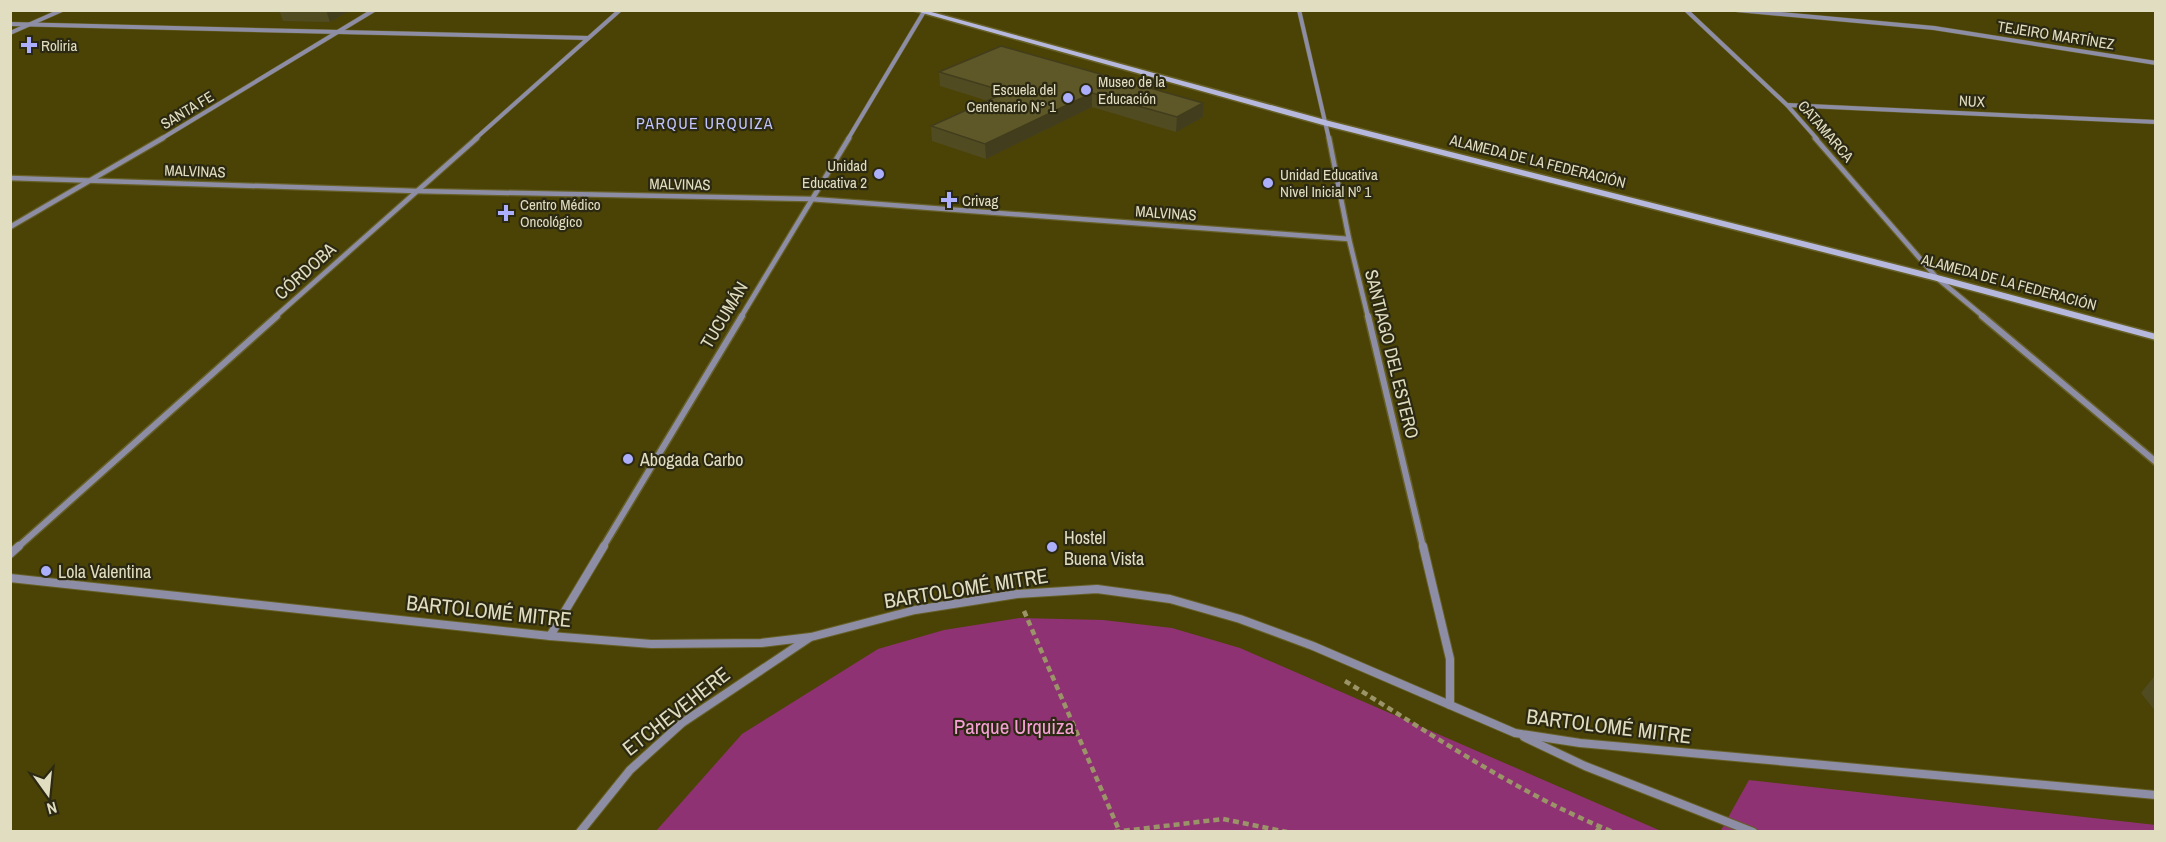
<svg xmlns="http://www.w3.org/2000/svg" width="2166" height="842" font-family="'Archivo Narrow',sans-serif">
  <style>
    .green { fill: #8f3273 }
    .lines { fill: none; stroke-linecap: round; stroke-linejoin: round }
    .street-far3-casing { stroke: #665f27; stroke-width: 5 }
    .street-far2-casing { stroke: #665f27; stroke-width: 7 }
    .street-far1-casing { stroke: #665f27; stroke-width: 9 }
    .street-casing { stroke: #665f27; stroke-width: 10 }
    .secondary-casing { stroke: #665f27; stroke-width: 3 }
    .path { stroke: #9a9468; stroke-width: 4.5; stroke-dasharray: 6 4; stroke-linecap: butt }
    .street-far3 { stroke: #8d8ea6; stroke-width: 4 }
    .street-far2 { stroke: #8d8ea6; stroke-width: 4.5 }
    .street-far1 { stroke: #8d8ea6; stroke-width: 6 }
    .street { stroke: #8d8ea6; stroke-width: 8 }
    .secondary { fill: #b6b9dd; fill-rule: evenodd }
    .wall { fill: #514b22 }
    .shaded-wall { fill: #423d1c }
    .building { fill: #5e5728; stroke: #423d1c; stroke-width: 1.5 }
    .poi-dot { fill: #acaffb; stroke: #2c2912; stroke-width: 2 }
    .labels { text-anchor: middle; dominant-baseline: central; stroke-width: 4.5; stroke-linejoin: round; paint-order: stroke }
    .far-street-label { font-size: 15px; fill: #e1ddc1; stroke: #2c2912 }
    .far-poi-label { font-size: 15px; fill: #e1ddc1; stroke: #2c2912; text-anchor: start }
    .far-neighbourhood-label { font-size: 16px; letter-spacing: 1.5px; fill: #c1c5fe; stroke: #2c2912 }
    .street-label { font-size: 18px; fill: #e1ddc1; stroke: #2c2912 }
    .poi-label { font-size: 18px; fill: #e1ddc1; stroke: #2c2912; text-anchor: start }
    .near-street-label { font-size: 21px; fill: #e1ddc1; stroke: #2c2912 }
    .near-park-label { font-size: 21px; fill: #f5a1d6; stroke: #2c2912 }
  </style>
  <rect width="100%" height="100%" fill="#4b4305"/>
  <g class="green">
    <polygon points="1019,618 1103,620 1172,628 1240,648 1661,831 656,831 742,734 878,649 944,630"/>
    <polygon points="1749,780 2156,825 2155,832 1720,832"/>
  </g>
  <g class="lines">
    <g class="street-far3-casing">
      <g id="street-far3">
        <polyline points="1299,10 1329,139"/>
        <polyline points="1686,10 1787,105 1817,139"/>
        <polyline points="1737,10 1934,28 2156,63"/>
        <polyline points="10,24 588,38"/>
        <polyline points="10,33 62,10"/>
        <polyline points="1787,105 2156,122"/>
        <polyline points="161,139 374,10"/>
        <polyline points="475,139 620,10"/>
        <polyline points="848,139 925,10"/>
      </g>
    </g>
    <g class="street-far2-casing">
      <g id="street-far2">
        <polyline points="1329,138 1349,239 1368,317"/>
        <polyline points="1815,138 1937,278 1984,317"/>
        <polyline points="10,178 416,191 811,199 1349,239"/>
        <polyline points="10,227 163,138"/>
        <polyline points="275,317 477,138"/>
        <polyline points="741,317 849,138"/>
      </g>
    </g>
    <g class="street-far1-casing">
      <g id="street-far1">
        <polyline points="1368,316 1423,547"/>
        <polyline points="1982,316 2156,462"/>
        <polyline points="18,547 277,316"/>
        <polyline points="603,547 742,316"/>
      </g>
    </g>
    <g class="street-casing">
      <g id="street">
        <polyline points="1423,546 1450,659 1450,705"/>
        <polyline points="10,554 19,546"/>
        <polyline points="10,578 550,636 651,644 761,643 811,637 915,610 1017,594 1097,589 1170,599 1240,619 1313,646 1515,733 1580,743 2156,795"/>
        <polyline points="550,636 604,546"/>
        <polyline points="1524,737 1585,766 1753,832"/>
        <polyline points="580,832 630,770 682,723 809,638"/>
      </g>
    </g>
    <g class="secondary-casing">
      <polygon id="secondary" points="912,10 924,10 1329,121 1941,276 2156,334 2156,340 1933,280 1323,125"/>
    </g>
    <g class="path">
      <polyline points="1024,611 1119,830"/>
      <path d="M1345,681C1433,735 1517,793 1613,832"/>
      <polyline points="1114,832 1223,819 1287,832"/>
      <polyline points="1596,832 1600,827"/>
    </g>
    <use href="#street-far3" class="street-far3"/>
    <use href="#street-far2" class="street-far2"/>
    <use href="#street-far1" class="street-far1"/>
    <use href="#street" class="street"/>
    <use href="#secondary" class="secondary"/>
  </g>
  <g class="wall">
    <polygon points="279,10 351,10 330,22 283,21"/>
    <polygon points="1001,46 1203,117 1176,132 1092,107 986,159 932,141 931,126 988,101 940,86 939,72"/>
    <polygon points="2156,674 2156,712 2141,693"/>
  </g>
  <g class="shaded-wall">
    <polygon points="326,10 351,10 330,22"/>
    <polygon points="1092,93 1092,107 986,159 985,144"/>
    <polygon points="1203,103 1203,117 1176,132 1177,117"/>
  </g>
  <polygon class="building" points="1001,46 1203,103 1177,117 1092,93 985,144 931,126 1007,92 939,72"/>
  <g class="poi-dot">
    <path d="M26 36h6v6h6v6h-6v6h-6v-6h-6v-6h6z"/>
    <circle cx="1086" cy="90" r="6"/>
    <circle cx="1068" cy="98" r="6"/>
    <circle cx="879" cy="174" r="6"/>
    <circle cx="1268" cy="183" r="6"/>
    <path d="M946 191h6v6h6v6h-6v6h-6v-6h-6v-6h6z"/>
    <path d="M503 204h6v6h6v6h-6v6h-6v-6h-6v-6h6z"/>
    <circle cx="628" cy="459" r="6"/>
    <circle cx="1052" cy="547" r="6"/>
    <circle cx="46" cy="571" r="6"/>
  </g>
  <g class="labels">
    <g class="far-street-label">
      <text transform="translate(2056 35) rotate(9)">TEJEIRO MARTÍNEZ</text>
      <text transform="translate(1972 101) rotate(3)">NUX</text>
      <text transform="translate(187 110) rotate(-31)">SANTA FE</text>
      <text transform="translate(1826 131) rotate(49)">CATAMARCA</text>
      <text transform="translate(1538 161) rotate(14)">ALAMEDA DE LA FEDERACIÓN</text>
      <text transform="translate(195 171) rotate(2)">MALVINAS</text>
      <text transform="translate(680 184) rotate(1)">MALVINAS</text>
      <text transform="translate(1166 213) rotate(4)">MALVINAS</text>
      <text transform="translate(2009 282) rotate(15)">ALAMEDA DE LA FEDERACIÓN</text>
    </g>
    <g class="far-poi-label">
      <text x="41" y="45">Roliria</text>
      <text x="1098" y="81">Museo de la<tspan x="1098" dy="17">Educación</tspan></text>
      <text x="1056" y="89" text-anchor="end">Escuela del<tspan x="1056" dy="17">Centenario N° 1</tspan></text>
      <text x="867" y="165" text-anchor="end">Unidad<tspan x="867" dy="17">Educativa 2</tspan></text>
      <text x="1280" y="174">Unidad Educativa<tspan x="1280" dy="17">Nivel Inicial Nº 1</tspan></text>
      <text x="962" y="200">Crivag</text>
      <text x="520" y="204">Centro Médico<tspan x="520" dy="17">Oncológico</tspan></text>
    </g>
    <g class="far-neighbourhood-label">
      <text x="705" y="123">PARQUE URQUIZA</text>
    </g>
    <g class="street-label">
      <text transform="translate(305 271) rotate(-42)">CÓRDOBA</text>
      <text transform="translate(724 315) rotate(-59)">TUCUMÁN</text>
      <text transform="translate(1392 354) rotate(76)">SANTIAGO DEL ESTERO</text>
    </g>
    <g class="poi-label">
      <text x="640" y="459">Abogada Carbo</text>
      <text x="1064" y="537">Hostel<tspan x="1064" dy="21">Buena Vista</tspan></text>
      <text x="58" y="571">Lola Valentina</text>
    </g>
    <g class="near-street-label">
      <text transform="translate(966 588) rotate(-9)">BARTOLOMÉ MITRE</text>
      <text transform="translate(489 611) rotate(6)">BARTOLOMÉ MITRE</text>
      <text transform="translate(676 711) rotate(-38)">ETCHEVEHERE</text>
      <text transform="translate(1609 726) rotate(7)">BARTOLOMÉ MITRE</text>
    </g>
    <g class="near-park-label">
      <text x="1014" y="726">Parque Urquiza</text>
    </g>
  </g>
  <rect width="2166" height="842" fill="none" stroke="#e1ddc1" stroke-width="24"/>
  <g transform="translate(48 794) rotate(165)" stroke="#2c2912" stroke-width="4.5" paint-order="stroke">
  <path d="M0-4.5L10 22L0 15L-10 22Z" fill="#e1ddc1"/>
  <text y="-9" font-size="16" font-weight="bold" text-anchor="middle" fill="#e1ddc1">N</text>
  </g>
</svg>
